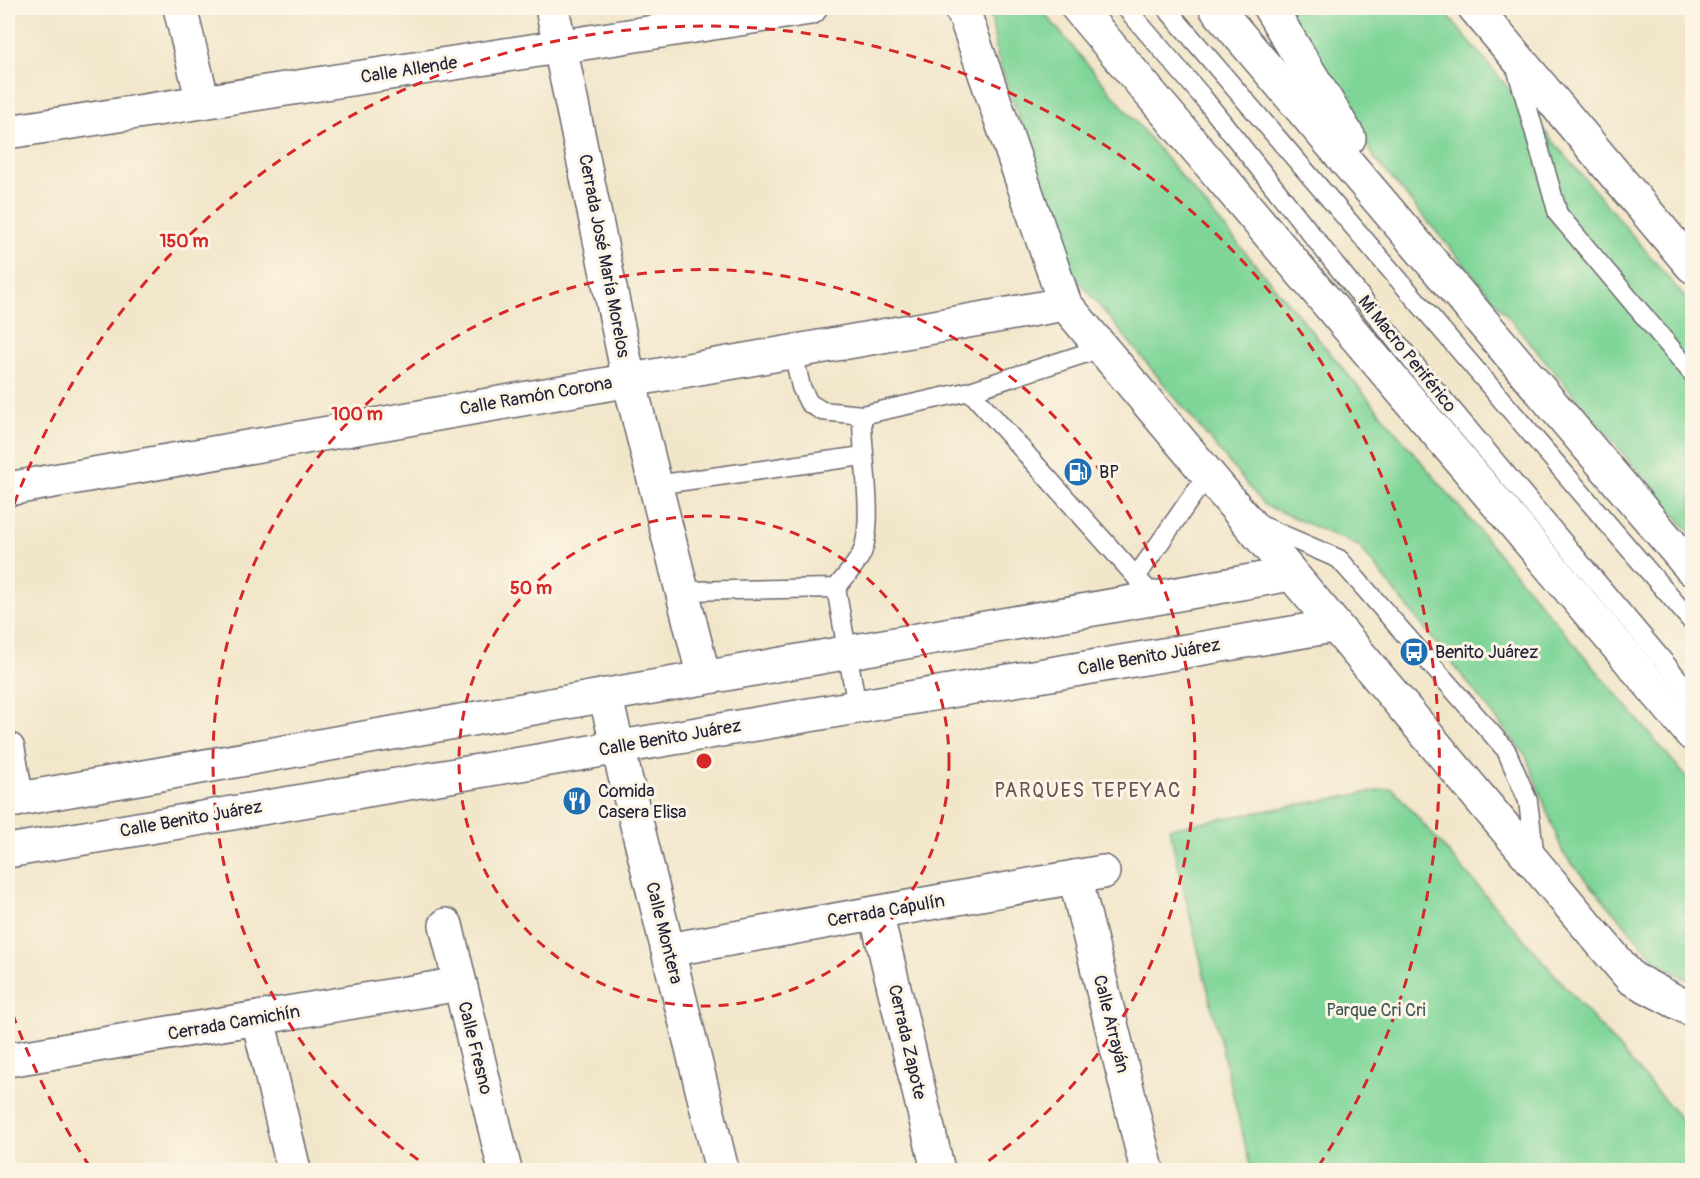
<svg xmlns="http://www.w3.org/2000/svg" width="1700" height="1178" font-family="Pangolin,sans-serif">
  <style>
    .green { fill: #7fd598; stroke: #507c6a; stroke-width: 1.5 }
    .lines { fill: none; stroke-linecap: round; stroke-linejoin: round }
    .service-casing { stroke: #6b676d; stroke-width: 21 }
    .minor-casing { stroke: #6b676d; stroke-width: 36 }
    .trunk-casing { stroke: #6b676d; stroke-width: 36 }
    .service { stroke: #fff; stroke-width: 18 }
    .minor { stroke: #fff; stroke-width: 33 }
    .trunk { stroke: #fff; stroke-width: 33 }
    .ring { fill: none; stroke: #d62828; stroke-width: 3; stroke-dasharray: 10 8 }
    .labels { text-anchor: middle; dominant-baseline: central; stroke-width: 6; stroke-linejoin: round; paint-order: stroke }
    .street-label { font-size: 18px; fill: #22223b; stroke: #fcf5e5 }
    .poi-label { font-size: 18px; fill: #22223b; stroke: #fcf5e5; text-anchor: start }
    .park-label { font-size: 18px; fill: #3e5857; stroke: #fcf5e5 }
    .neighbourhood-label { font-size: 20px; letter-spacing: 1.5px; fill: #675154; stroke: #fcf5e5 }
    .centre { fill: #d62828; stroke: #fcf5e5; stroke-width: 3 }
    .ring-label { font-size: 18px; text-anchor: middle; font-weight: bold; fill: #d62828; stroke: #fcf5e5; stroke-width: 6; stroke-linejoin: round; paint-order: stroke }
  </style>
  <rect width="100%" height="100%" fill="#fcf5e5"/>
  <filter id="ink" filterUnits="userSpaceOnUse"><feTurbulence type="fractalNoise" baseFrequency=".0167" numOctaves="2"/><feDisplacementMap in="SourceGraphic" scale="12" xChannelSelector="R" yChannelSelector="G"/><feConvolveMatrix kernelMatrix="1 2 1 2 8 2 1 2 1" color-interpolation-filters="sRGB"/></filter>
  <filter id="wash" filterUnits="userSpaceOnUse"><feTurbulence type="fractalNoise" baseFrequency=".008" numOctaves="4" result="noise"/><feDisplacementMap in="SourceGraphic" scale="24" xChannelSelector="R" yChannelSelector="G"/><feGaussianBlur stdDeviation="1.35" result="paint"/><feColorMatrix in="noise" values="0 0 0 0 0 0 0 0 0 0 0 0 0 0 0 0 0 1.4 0 .05"/><feComposite in="paint" operator="in"/></filter>
  <g filter="url(#wash)">
    <rect width="100%" height="100%" fill="#f2e6ca"/>
    <g class="green">
      <polygon points="990,8 1040,8 1692,784 1692,982 1658,963 1563,853 1526,756 1359,546 1264,505 1073,274 997,55"/>
      <polygon points="1287,8 1441,8 1692,306 1692,535 1376,160"/>
      <polygon points="1392,788 1692,1132 1692,1170 1251,1170 1169,828"/>
    </g>
  </g>
  <g filter="url(#ink)">
    <g class="lines">
      <g class="service-casing">
        <g id="service">
          <polyline points="1126,8 1201,95 1423,375 1692,695"/>
          <polyline points="1166,8 1692,622"/>
          <polyline points="1516,67 1558,214 1692,373"/>
          <polyline points="793,352 801,387 809,403 822,411 862,415 970,391 1102,348"/>
          <polyline points="970,391 1155,598"/>
          <polyline points="655,485 862,456"/>
          <polyline points="1258,524 1339,559 1506,750 1528,801 1535,858"/>
          <polyline points="1136,577 1195,492 1209,476"/>
          <polyline points="836,588 857,707"/>
          <path d="M683,591L836,588C844,578 855,566 861,555C876,523 861,453 862,415"/>
        </g>
      </g>
      <g class="minor-casing">
        <g id="minor">
          <polyline points="180,8 203,102"/>
          <polyline points="552,8 629,380 704,678"/>
          <polyline points="960,8 964,13 1065,304 1631,978 1692,1010"/>
          <polyline points="1475,8 1692,266"/>
          <polyline points="8,132 810,8"/>
          <polyline points="8,489 1065,304"/>
          <polyline points="605,695 722,1170"/>
          <polyline points="8,749 17,800"/>
          <polyline points="8,801 1291,574"/>
          <polyline points="8,851 1333,626"/>
          <polyline points="1075,877 1147,1170"/>
          <polyline points="876,913 938,1170"/>
          <polyline points="446,925 505,1170"/>
          <polyline points="668,950 1103,872"/>
          <polyline points="258,1019 294,1170"/>
          <polyline points="8,1060 460,984"/>
        </g>
      </g>
      <g class="trunk-casing">
        <g id="trunk">
          <polyline points="963,8 964,13"/>
          <polyline points="1078,8 1692,734"/>
          <polyline points="1216,8 1692,569"/>
          <polyline points="1270,8 1349,138"/>
        </g>
      </g>
      <use href="#service" class="service"/>
      <use href="#minor" class="minor"/>
      <use href="#trunk" class="trunk"/>
    </g>
  </g>
  <g class="ring">
    <circle cx="704" cy="761" r="245"/>
    <path d="M433 1170A491 491 0 1 1 975 1170"/>
    <path d="M90 1167A736 736 0 0 1 8 1001M8 521A736 736 0 1 1 1318 1167"/>
  </g>
  <defs>
    <g id="fuel-disc" transform="scale(1.5)"><circle r="9.5" fill="#1f6fb2" stroke="#fcf5e5"/><path d="M-5.5-6h7V0h2V4h1.3V-2.5L3-4.5l.8-.8L6-3V5H2.5V1h-1V6h-7ZM-4.2-4.7v3.2H.2V-4.7Z" fill="#fff"/></g>
    <g id="bus-disc" transform="scale(1.5)"><circle r="9.5" fill="#1f6fb2" stroke="#fcf5e5"/><path d="M-5-6H5V4H4V6H2V4H-2V6H-4V4H-5ZM-3.5-4V0h7V-4ZM-3.5 1.2v1.5H-2V1.2ZM2 1.2v1.5H3.5V1.2Z" fill="#fff"/></g>
    <g id="restaurant-disc" transform="scale(1.5)"><circle r="9.5" fill="#1f6fb2" stroke="#fcf5e5"/><path d="M-5-6h1v4h1v-4h1v4h1v-4h1v5L-1.5 .5V6h-2V.5L-5-1ZM5-6V6H3V1.5H1.5Q1.5-4 5-6Z" fill="#fff"/></g>
  </defs>
  <g fill-rule="evenodd">
    <use href="#fuel-disc" x="1078" y="472"/>
    <use href="#bus-disc" x="1414" y="652"/>
    <use href="#restaurant-disc" x="577" y="801"/>
  </g>
  <g class="labels">
    <g class="street-label">
      <text transform="translate(409 70) rotate(-9)">Calle Allende</text>
      <text transform="translate(604 256) rotate(79)">Cerrada José María Morelos</text>
      <text transform="translate(1407 354) rotate(51)">Mi Macro Periférico</text>
      <text transform="translate(536 396) rotate(-10)">Calle Ramón Corona</text>
      <text transform="translate(1149 657) rotate(-10)">Calle Benito Juárez</text>
      <text transform="translate(670 738) rotate(-10)">Calle Benito Juárez</text>
      <text transform="translate(191 819) rotate(-10)">Calle Benito Juárez</text>
      <text transform="translate(886 911) rotate(-10)">Cerrada Capulín</text>
      <text transform="translate(664 933) rotate(76)">Calle Montera</text>
      <text transform="translate(234 1023) rotate(-10)">Cerrada Camichín</text>
      <text transform="translate(1111 1024) rotate(76)">Calle Arrayán</text>
      <text transform="translate(907 1042) rotate(77)">Cerrada Zapote</text>
      <text transform="translate(475 1048) rotate(76)">Calle Fresno</text>
    </g>
    <g class="poi-label">
      <text x="1099" y="472">BP</text>
      <text x="1435" y="652">Benito Juárez</text>
      <text x="598" y="791">Comida<tspan x="598" dy="21">Casera Elisa</tspan></text>
    </g>
    <g class="park-label">
      <text x="1376" y="1010">Parque Cri Cri</text>
    </g>
    <g class="neighbourhood-label">
      <text x="1088" y="790">PARQUES TEPEYAC</text>
    </g>
  </g>
  <circle cx="704" cy="761" r="9" class="centre"/>
  <g class="ring-label">
    <text x="184" y="247">150 m</text>
    <text x="357" y="420">100 m</text>
    <text x="531" y="594">50 m</text>
  </g>
  <rect width="1700" height="1178" fill="none" stroke="#fcf5e5" stroke-width="30"/>
</svg>
